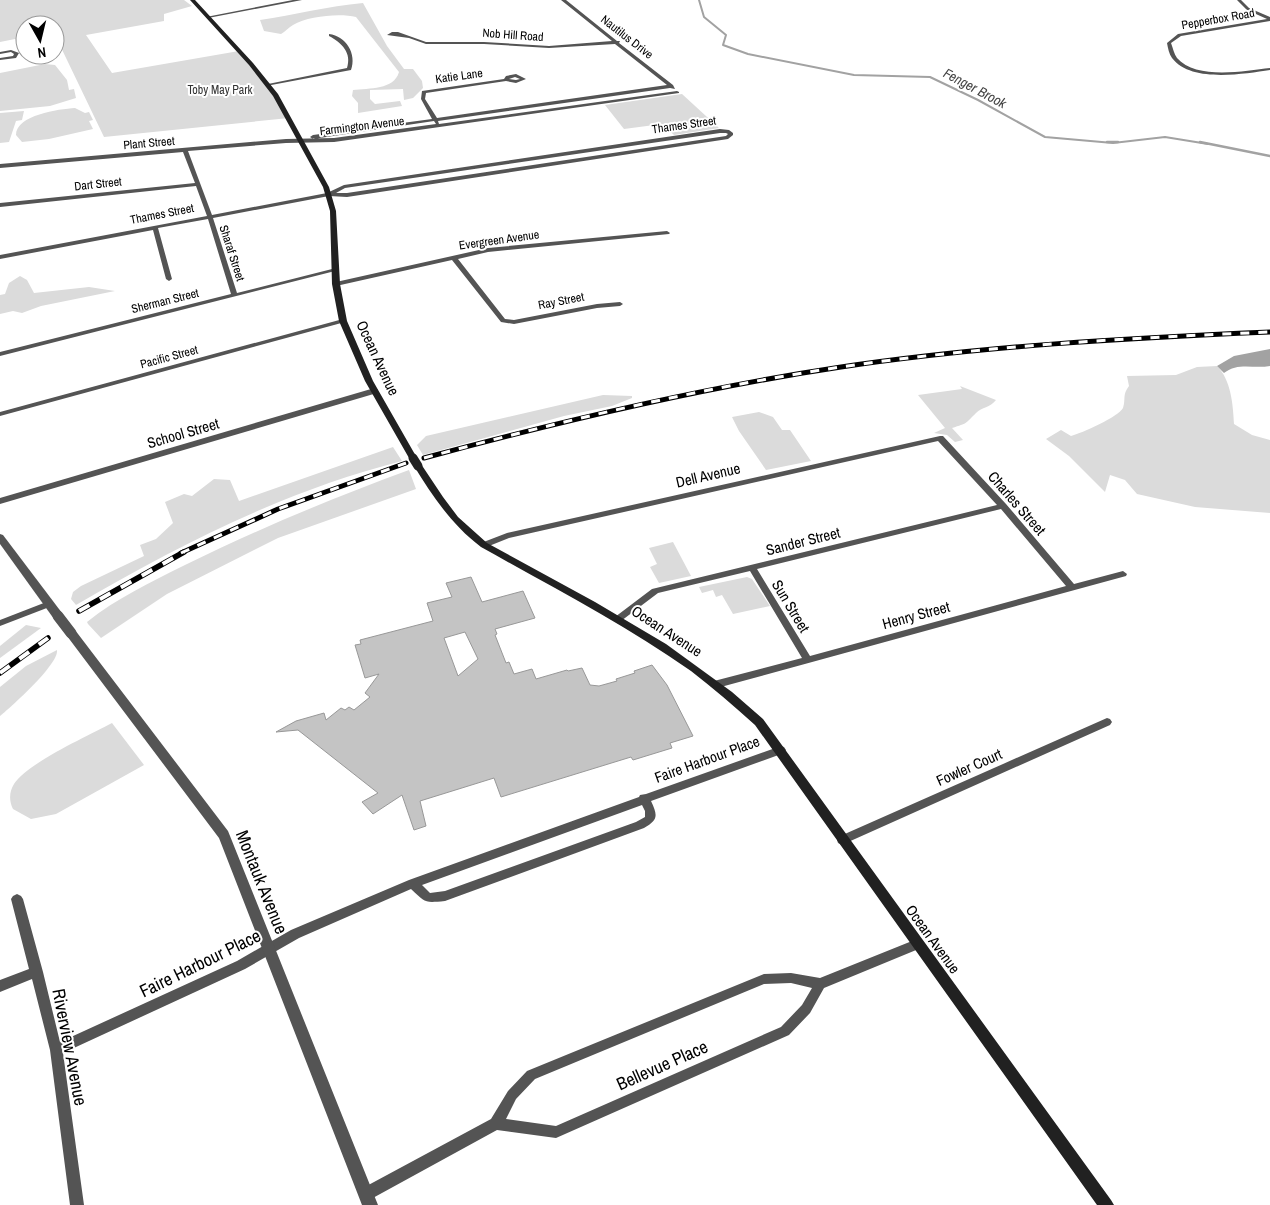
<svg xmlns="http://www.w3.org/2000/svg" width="1270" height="1205" font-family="'Archivo Narrow',sans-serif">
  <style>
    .green { fill: #dbdbdb }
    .water { fill: #a2a2a2 }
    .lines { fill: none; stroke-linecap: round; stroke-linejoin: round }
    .stream-far1 { stroke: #a2a2a2; stroke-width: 2 }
    .stream { stroke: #a2a2a2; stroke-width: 2.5 }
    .building { fill: #c4c4c4; stroke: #989898; fill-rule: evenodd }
    .minor { fill: #545454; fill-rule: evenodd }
    .tertiary { fill: #545454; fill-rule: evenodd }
    .secondary { fill: #212121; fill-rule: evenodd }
    .rail-far1-casing { stroke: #000; stroke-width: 5 }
    .rail-casing { stroke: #000; stroke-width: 5.5 }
    .rail-far1 { stroke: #fff; stroke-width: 3; stroke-dasharray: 9; stroke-linecap: butt }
    .rail { stroke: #fff; stroke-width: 4; stroke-dasharray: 12; stroke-linecap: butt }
    .tertiary-bridge { stroke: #545454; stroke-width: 11 }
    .secondary-bridge { stroke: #212121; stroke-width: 9 }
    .labels { text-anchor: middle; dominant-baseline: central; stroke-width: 4; stroke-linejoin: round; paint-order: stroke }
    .far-street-label { font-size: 12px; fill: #000; stroke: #fff }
    .far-park-label { font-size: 12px; fill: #323232; stroke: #fff }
    .far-water-label { font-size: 14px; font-style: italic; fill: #434343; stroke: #fff }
    .street-label { font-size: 15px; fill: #000; stroke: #fff }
    .near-street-label { font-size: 18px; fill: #000; stroke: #fff }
  </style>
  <rect width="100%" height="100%" fill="#fff"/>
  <g class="green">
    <polygon points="0,0 184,0 192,6 164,14 164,21 86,35 112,73 239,51 251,64 289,118 104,137 55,35 55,25 25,25 25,37 0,42"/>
    <path d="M363,3L387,46L404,69H413L422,81L423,88L413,98L404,100L403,89L370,90V99L375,104L400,101L402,106L358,113V103L352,96L353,90C369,88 394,90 399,72L356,17C340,13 308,16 293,25C289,27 285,32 281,34L264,31L260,20C294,15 328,6 363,3Z"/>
    <polygon points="45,64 55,65 67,80 69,90 74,89 76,98 50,106 0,111 0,73"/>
    <polygon points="682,94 719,128 674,135 662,124 624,129 605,105"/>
    <path d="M75,108L85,113L89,112L93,120L89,121L93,129L49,139L22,142L16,135C16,115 59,109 75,108Z"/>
    <polygon points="24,111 22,120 16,121 9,142 0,143 0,113"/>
    <polygon points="20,276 27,280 34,293 89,287 115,291 41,306 22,313 13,311 0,314 0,295 5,294 9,283"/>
    <path d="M1217,366C1231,380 1233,404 1234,424L1252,435L1270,440V513L1195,507L1137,494L1125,480L1110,475L1105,492L1069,456L1046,439L1061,430L1071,436C1082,433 1118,417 1123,408C1126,399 1122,395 1129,386L1127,376L1176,375L1197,367Z"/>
    <path d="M960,386L996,400C990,408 982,407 976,413C965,424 968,423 952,428L963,440L955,442L947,435L934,433L945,428L918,395L962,389Z"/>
    <polygon points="603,395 632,396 632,398 612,406 564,416 423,455 417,445 426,436"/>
    <polygon points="759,412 773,417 782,430 790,430 811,461 766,470 739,431 732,417"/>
    <path d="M393,447L402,461C285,491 180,544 76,605L71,599L73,592L81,586L144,556L140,545L156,539L173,523L165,502L184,494L192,496L214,479L230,480L239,501Z"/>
    <path d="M409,470L416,489L278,538L167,594L101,638L88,624L87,622C117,598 151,582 185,565C258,529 333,498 409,470Z"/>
    <polygon points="673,542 691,576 659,583 650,567 657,564 649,548"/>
    <polygon points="747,577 752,579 770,606 733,614 722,595 716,597 713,590 702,593 699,587"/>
    <polygon points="26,625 41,628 0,658 0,646"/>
    <path d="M57,650C59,664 12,706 0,716V687L26,666Z"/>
    <path d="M112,723L144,765L56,814L31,819L13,809C9,801 9,792 14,784C29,762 88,736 112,723Z"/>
  </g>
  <path class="water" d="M1270,349V366C1253,369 1238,362 1224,373L1217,366L1234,356Z"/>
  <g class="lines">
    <polyline class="stream-far1" points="699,0 704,17 726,35 723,45 748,54 854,75 930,77 978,100 1045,137 1113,143 1165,137 1208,144"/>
    <g class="stream">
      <polyline points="1107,142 1118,142"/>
      <polyline points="1200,142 1270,156"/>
    </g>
  </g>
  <path class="building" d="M471,577L482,602L523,591L535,618L495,629L497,634L495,635L506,663L509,662L514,674L532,669L536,679L567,670L568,671L582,668L590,685L599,686L617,681L616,679L635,673L634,671L652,665L667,685L693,736L670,743L672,748L633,760L631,757L501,797L494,778L420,801L426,826L414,830L402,795L373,814L362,802L378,793L298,730L276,732L296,721L324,713L326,720L341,708L345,710L349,707L354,710L370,697L365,693L379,674L365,678L355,645L361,644L360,640L433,621L427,603L452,597L446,583ZM465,632L478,659L458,676L444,638Z"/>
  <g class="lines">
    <g class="minor">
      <polygon points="293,0 302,0 208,18 206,17"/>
      <path d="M561,0H566L617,41H620L619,43L673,85L675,89L670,88L438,121L439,124L677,91L679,92V93L334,142L286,143L188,151L212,215L327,193L344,185L720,129L729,130L733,133V135L728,139L347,197L329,196L213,218L237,293L336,268L339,270L0,356V352L231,294L208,219L158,228L172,279L169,281L166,279L153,230L0,259V255L207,216L196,186L0,207V203L195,183L183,152L0,168V164L286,139L334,138L436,124L434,121L313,139L310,137L313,135L432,119L421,99L422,91L504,79L506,76L516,74L526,79L516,83L506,81L426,93L425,99L437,118L667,85L615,44L549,48L484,44H426L409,38L387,35L392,32H398L426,42H484L549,46L612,41ZM515,77L520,79L516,80L509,79ZM720,133H726L728,134L726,136L347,193H336L345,188Z"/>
      <path d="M1237,0H1241L1249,8L1270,17V21L1181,36L1171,43C1173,48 1174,54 1177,58C1196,80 1244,71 1270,68V70C1243,74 1191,83 1172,58C1169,54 1168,48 1167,43L1178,34L1267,19L1247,10Z"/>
      <path d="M329,34C346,36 357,54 351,70L266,86V84H268L347,68C352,53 342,43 329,36Z"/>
      <polygon points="11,50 19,53 16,58 0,60 0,58 13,56 14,54 11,52 0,54 0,52"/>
      <polygon points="667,231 670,233 669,234 488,252 458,259 505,319 514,320 597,304 620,302 623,304 620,306 597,308 514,324 501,322 452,260 336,286 333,284 336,282 488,248"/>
      <polygon points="343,319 346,321 345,322 0,416 0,412"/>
      <polygon points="371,389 377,389 378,391 377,393 0,504 0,498"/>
      <path d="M940,436H943L1006,504L1074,584L1123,571L1127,574L1126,576L717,688L714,687L712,684L714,681L802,658L750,571L658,593L621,621H615L614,619L615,617L652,589L997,505L938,441L509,538L484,548L480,545L481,543L507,533ZM1001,509L1066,586L810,656L757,569Z"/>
      <polygon points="49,601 53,604 52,606 0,626 0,620"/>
      <polygon points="1107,718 1110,719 1112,722 1110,725 846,843 842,845 838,843 837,840 838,837"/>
      <path d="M781,746L784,747L786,750L784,753L651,801C658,816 658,820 644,828L445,901C424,903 426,903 411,889L299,938L245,969L63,1053L84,1205H70L50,1050L32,979L0,992V980L29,969L11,899L13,896L17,894L21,896L23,899L43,972L60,1042L237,961L291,930L409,880L639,797L640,795L646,794ZM642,805L645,811V817L636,822L445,891L430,893L422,885Z"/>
      <path d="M917,939L921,940L923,944L921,948L824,988L810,1013L789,1035L556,1138L497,1130L371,1199L366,1201L361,1199L359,1194L361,1189L491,1119L508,1091L527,1071L764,974L791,973L820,978ZM791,983L812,988L802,1005L781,1027L556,1126L506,1119L516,1099L535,1079L764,984Z"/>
    </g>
    <g class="tertiary">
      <polygon points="0,534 3,535 62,613 63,616 62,619 54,619 0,544"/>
      <polygon points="71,629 75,630 228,831 378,1205 362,1205 219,838 67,636 66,633 67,630"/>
    </g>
    <g class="secondary">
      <polygon points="190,0 195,0 253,63 278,94 329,187 336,211 340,284 347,321 373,381 417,458 416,460 413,461 409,458 365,381 339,321 332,284 330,211 323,187 273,96 249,65"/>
      <path d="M418,463L421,464L443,497L458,517L487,543L595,602L666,644L732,692L763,719L1111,1200L1114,1205H1097L755,725C734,706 713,688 691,671C624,624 552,587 481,547C452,525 433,497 414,466Z"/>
    </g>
    <g class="rail-far1-casing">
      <g id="rail-far1">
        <path d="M424,458C561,421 700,388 841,367C983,346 1126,338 1270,332"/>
        <polyline points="181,553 278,509 406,463"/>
      </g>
    </g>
    <g class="rail-casing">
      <g id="rail">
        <polyline points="79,611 184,552"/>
        <polyline points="0,673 48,638"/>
      </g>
    </g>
    <use href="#rail-far1" class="rail-far1"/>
    <use href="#rail" class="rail"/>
    <polyline class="tertiary-bridge" points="58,616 71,633"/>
    <polyline class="secondary-bridge" points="413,458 418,466"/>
  </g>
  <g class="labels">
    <g class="far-street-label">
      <text transform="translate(1218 19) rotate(-10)">Pepperbox Road</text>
      <text transform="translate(513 35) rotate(4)">Nob Hill Road</text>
      <text transform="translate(627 37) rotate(38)">Nautilus Drive</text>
      <text transform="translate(459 76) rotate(-8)">Katie Lane</text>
      <text transform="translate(684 125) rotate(-8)">Thames Street</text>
      <text transform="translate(362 126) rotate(-7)">Farmington Avenue</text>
      <text transform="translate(149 143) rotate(-5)">Plant Street</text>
      <text transform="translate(98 184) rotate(-6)">Dart Street</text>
      <text transform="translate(162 214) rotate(-11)">Thames Street</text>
      <text transform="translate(499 240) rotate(-8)">Evergreen Avenue</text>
      <text transform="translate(232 253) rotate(72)">Sharaf Street</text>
      <text transform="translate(165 301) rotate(-14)">Sherman Street</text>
      <text transform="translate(561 301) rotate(-11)">Ray Street</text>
      <text transform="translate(169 357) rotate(-15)">Pacific Street</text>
    </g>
    <g class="far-park-label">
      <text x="220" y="90">Toby May Park</text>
    </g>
    <g class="far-water-label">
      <text transform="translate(975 88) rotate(28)">Fenger Brook</text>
    </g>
    <g class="street-label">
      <text transform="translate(378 358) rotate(65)">Ocean Avenue</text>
      <text transform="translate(183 433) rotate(-16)">School Street</text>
      <text transform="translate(708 475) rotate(-13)">Dell Avenue</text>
      <text transform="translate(1017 503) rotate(49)">Charles Street</text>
      <text transform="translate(803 541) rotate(-14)">Sander Street</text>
      <text transform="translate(791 606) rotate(59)">Sun Street</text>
      <text transform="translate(916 615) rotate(-15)">Henry Street</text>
      <text transform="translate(667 631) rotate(33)">Ocean Avenue</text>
      <text transform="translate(707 759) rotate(-20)">Faire Harbour Place</text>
      <text transform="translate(969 767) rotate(-24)">Fowler Court</text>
      <text transform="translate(933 939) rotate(54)">Ocean Avenue</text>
    </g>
    <g class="near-street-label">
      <text transform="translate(262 882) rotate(68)">Montauk Avenue</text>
      <text transform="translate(200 963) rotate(-26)">Faire Harbour Place</text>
      <text transform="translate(70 1047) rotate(79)">Riverview Avenue</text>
      <text transform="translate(662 1065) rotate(-24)">Bellevue Place</text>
    </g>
  </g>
  <g transform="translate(40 40) rotate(172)"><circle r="24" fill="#ffffff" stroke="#999999"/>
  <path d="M0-4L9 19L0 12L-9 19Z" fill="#000000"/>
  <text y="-8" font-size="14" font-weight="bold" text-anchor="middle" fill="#000000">N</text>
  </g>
</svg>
